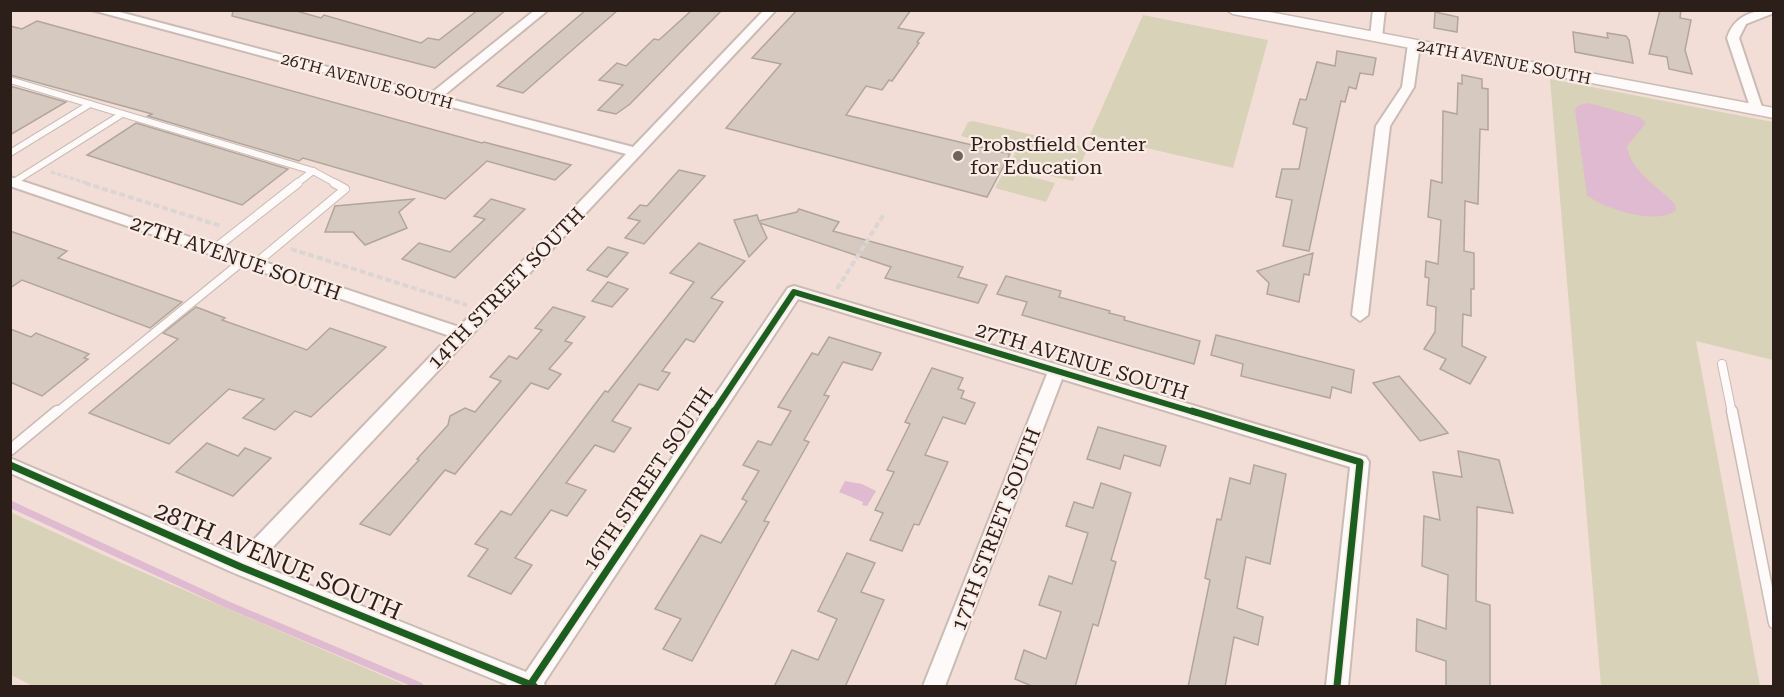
<svg xmlns="http://www.w3.org/2000/svg" width="1784" height="697" font-family="'Roboto Serif',serif">
  <style>
    .green { fill: #d8d2b8 }
    .water { fill: #e0bad0 }
    .lines { fill: none; stroke-linecap: round; stroke-linejoin: round }
    .stream { stroke: #e0bad0; stroke-width: 7 }
    .building { fill: #d6c9c0; stroke: #b1a59c; stroke-width: 1.5 }
    .service-far2-casing { stroke: #cabbb4; stroke-width: 8 }
    .service-far1-casing { stroke: #cabbb4; stroke-width: 10 }
    .service-casing { stroke: #cabbb4; stroke-width: 13 }
    .minor-casing { stroke: #cabbb4; stroke-width: 4 }
    .tertiary-casing { stroke: #cabbb4; stroke-width: 3 }
    .path-far1 { stroke: #dbd5d3; stroke-width: 3; stroke-dasharray: 4.5 2; stroke-linecap: butt }
    .path { stroke: #dbd5d3; stroke-width: 4; stroke-dasharray: 6 3; stroke-linecap: butt }
    .service-far2 { stroke: #fdfaf9; stroke-width: 6 }
    .service-far1 { stroke: #fdfaf9; stroke-width: 8 }
    .service { stroke: #fdfaf9; stroke-width: 10 }
    .minor { fill: #fdfaf9; fill-rule: evenodd }
    .tertiary { fill: #fdfaf9; fill-rule: evenodd }
    .cycleway-far1-casing { stroke: #fbece6; stroke-width: 10 }
    .cycleway-casing { stroke: #fbece6; stroke-width: 10 }
    .cycleway-far1 { stroke: #1b5e20; stroke-width: 6 }
    .cycleway { stroke: #1b5e20; stroke-width: 7 }
    .poi-dot { fill: #71625c; stroke: #fbece6; stroke-width: 2 }
    .labels { text-anchor: middle; dominant-baseline: central; stroke-width: 4.5; stroke-linejoin: round; paint-order: stroke }
    .far-street-label { font-size: 16px; fill: #2c1f1a; stroke: #fbece6 }
    .poi-label { font-size: 20px; fill: #2c1f1a; stroke: #fbece6; text-anchor: start }
    .street-label { font-size: 20px; fill: #2c1f1a; stroke: #fbece6 }
    .near-street-label { font-size: 24px; fill: #2c1f1a; stroke: #fbece6 }
  </style>
  <rect width="100%" height="100%" fill="#f2ded6"/>
  <g class="green">
    <polygon points="1143,15 1268,40 1233,168 1090,135"/>
    <polygon points="1550,79 1773,122 1773,360 1696,341 1760,686 1601,686"/>
    <polygon points="973,121 1088,148 1073,181 1009,166 1016,151 961,136 968,122"/>
    <polygon points="1005,170 1055,183 1046,202 995,188"/>
    <polygon points="10,512 117,561 407,686 33,686 11,675"/>
  </g>
  <g class="water">
    <path d="M1589,103L1639,117L1646,123L1627,146C1630,171 1659,187 1675,204L1676,210C1658,226 1603,209 1587,195L1575,110L1579,105Z"/>
    <polygon points="845,481 862,484 876,491 867,506 862,505 863,502 839,492"/>
  </g>
  <g class="lines">
    <polyline class="stream" points="10,504 226,604 420,686"/>
  </g>
  <g class="building">
    <polygon points="233,10 293,10 321,18 324,15 421,43 428,38 439,40 478,10 506,10 435,68 232,16"/>
    <polygon points="586,10 618,10 523,93 497,86"/>
    <polygon points="692,10 722,10 630,104 616,114 598,110 623,85 599,80 617,63 626,66 654,39 659,40"/>
    <polygon points="797,10 911,10 898,28 924,33 917,42 919,43 892,81 889,80 882,90 866,86 846,115 1010,154 987,197 726,128 781,64 752,58"/>
    <polygon points="1660,10 1681,10 1680,18 1691,20 1685,50 1692,74 1669,69 1667,57 1649,54"/>
    <polygon points="1435,12 1458,17 1457,32 1434,28"/>
    <polygon points="37,21 482,143 484,142 571,165 555,180 487,161 445,199 303,158 299,161 148,116 152,114 10,75 10,26 22,29"/>
    <polygon points="1573,32 1608,38 1607,33 1626,36 1629,40 1633,63 1575,52"/>
    <polygon points="1337,51 1376,58 1373,75 1360,73 1356,89 1349,87 1345,102 1341,101 1309,251 1283,246 1292,200 1276,197 1282,169 1299,169 1307,128 1293,124 1300,99 1306,100 1317,62 1335,66"/>
    <polygon points="1462,75 1482,79 1482,88 1488,89 1488,130 1480,129 1478,204 1465,201 1464,251 1474,253 1474,289 1471,289 1471,316 1463,314 1462,346 1486,357 1470,384 1440,369 1446,359 1424,349 1435,332 1436,307 1427,305 1429,278 1425,277 1426,261 1438,264 1441,220 1428,217 1431,180 1442,183 1443,111 1457,114 1458,83 1462,84"/>
    <polygon points="10,86 66,102 10,135"/>
    <polygon points="136,123 288,169 242,205 87,155"/>
    <polygon points="679,170 705,176 644,244 625,238 640,221 628,218 640,205 647,206"/>
    <polygon points="414,199 399,212 407,228 365,245 353,232 325,232 335,206"/>
    <polygon points="491,199 525,209 455,278 402,259 419,243 450,252 485,219 474,216"/>
    <polygon points="799,209 839,222 833,231 963,267 958,277 987,285 978,303 885,278 891,267 760,223 767,238 749,257 734,220 757,215 759,221 797,212"/>
    <polygon points="10,231 67,251 58,258 182,302 150,328 22,280 10,288"/>
    <polygon points="699,243 745,261 711,298 723,302 694,342 686,339 662,371 670,373 658,390 639,384 612,421 631,428 614,452 595,445 566,483 586,490 567,516 551,510 515,558 532,565 511,594 468,576 488,549 475,544 501,511 511,515 605,391 608,392 694,282 670,273"/>
    <polygon points="608,247 628,253 607,277 587,270"/>
    <polygon points="1313,253 1309,275 1304,274 1299,302 1267,294 1269,283 1257,271"/>
    <polygon points="1006,276 1061,291 1059,297 1110,311 1109,313 1125,317 1124,320 1200,341 1194,364 1022,315 1027,302 997,294"/>
    <polygon points="608,282 628,289 612,307 592,301"/>
    <polygon points="196,307 225,318 222,320 307,350 330,328 386,347 311,417 295,411 275,430 243,418 264,399 229,389 169,444 89,413 178,339 163,333"/>
    <polygon points="553,307 585,317 565,341 572,343 549,369 561,374 548,389 531,383 455,474 445,470 390,535 360,524 419,460 417,459 448,425 450,416 465,408 475,412 501,381 490,377 509,356 517,359 542,330 535,328"/>
    <polygon points="10,329 31,337 36,333 89,354 84,358 88,359 42,396 10,382"/>
    <polygon points="1216,335 1354,370 1351,393 1332,387 1330,398 1241,376 1243,364 1211,355"/>
    <polygon points="829,337 881,353 872,370 843,362 824,395 829,396 804,440 809,442 764,521 769,522 692,661 663,649 681,619 655,609 701,535 721,543 747,501 742,499 759,471 743,465 758,441 771,445 791,411 778,407 812,353 818,355"/>
    <polygon points="932,368 963,378 958,389 964,391 961,398 975,403 965,424 943,417 925,455 948,462 919,525 914,524 902,551 870,540 883,513 875,510 894,472 887,470 910,424 905,422"/>
    <polygon points="1399,376 1448,433 1420,441 1373,383"/>
    <polygon points="1098,427 1166,446 1160,466 1124,455 1120,469 1087,459"/>
    <polygon points="207,443 238,456 245,448 271,458 233,496 176,472"/>
    <polygon points="1458,451 1499,460 1513,513 1477,507 1476,601 1490,605 1490,687 1446,687 1446,661 1416,651 1417,619 1446,629 1448,575 1422,566 1424,516 1440,520 1433,472 1462,477"/>
    <polygon points="1254,465 1286,474 1270,564 1246,557 1237,608 1263,617 1258,645 1234,637 1225,687 1188,687 1210,580 1205,578 1217,519 1221,520 1230,478 1250,484"/>
    <polygon points="1101,483 1131,493 1111,560 1116,562 1098,626 1093,624 1075,687 1034,687 1015,679 1024,650 1046,659 1061,612 1039,605 1049,576 1072,584 1088,533 1066,526 1074,502 1093,508"/>
    <polygon points="847,553 875,563 861,592 884,600 845,687 774,687 792,650 818,660 837,619 818,611"/>
  </g>
  <g class="lines">
    <g class="service-far2-casing">
      <g id="service-far2">
        <polyline points="10,80 313,171 337,184"/>
        <polyline points="10,153 90,104"/>
        <polyline points="14,182 122,114"/>
        <polyline points="296,184 313,171"/>
      </g>
    </g>
    <g class="service-far1-casing">
      <g id="service-far1">
        <polyline points="213,250 298,183"/>
        <polyline points="255,264 345,189 334,183"/>
        <polyline points="1722,364 1732,413"/>
        <polyline points="56,413 244,260"/>
      </g>
    </g>
    <g class="service-casing">
      <g id="service">
        <polyline points="1732,411 1774,623"/>
        <polyline points="10,450 57,411"/>
      </g>
    </g>
    <g class="minor-casing">
      <g id="minor">
        <polygon points="92,10 112,10 430,94 535,10 548,10 442,97 633,147 764,10 776,10 257,564 526,672 788,288 794,286 1366,457 1369,462 1348,686 1326,686 1350,467 1062,379 945,686 923,686 1047,374 798,299 544,683 545,686 510,686 234,573 10,473 10,458 238,556 450,336 10,186 10,177 459,327 626,154"/>
        <polygon points="1373,10 1385,10 1382,37 1376,41 1370,37"/>
        <path d="M1774,10V13L1746,24L1739,38L1763,110L1757,114L1751,110L1727,38C1734,16 1752,10 1774,10Z"/>
        <polygon points="1414,40 1420,44 1414,87 1390,126 1368,315 1360,321 1352,315 1376,126 1402,87 1408,44"/>
      </g>
    </g>
    <g class="tertiary-casing">
      <polygon id="tertiary" points="1226,10 1259,10 1774,108 1774,118 1233,14"/>
    </g>
    <polyline class="path-far1" points="51,172 90,184"/>
    <g class="path">
      <polyline points="85,183 221,226"/>
      <polyline points="291,249 467,305"/>
      <polyline points="837,289 884,214"/>
    </g>
    <use href="#service-far2" class="service-far2"/>
    <use href="#service-far1" class="service-far1"/>
    <use href="#service" class="service"/>
    <use href="#minor" class="minor"/>
    <use href="#tertiary" class="tertiary"/>
    <g class="cycleway-far1-casing">
      <polyline id="cycleway-far1" points="713,413 794,292 1197,413"/>
    </g>
    <g class="cycleway-casing">
      <g id="cycleway">
        <polyline points="1192,411 1360,462 1337,686"/>
        <polyline points="10,465 241,567 534,686"/>
        <polyline points="530,685 714,411"/>
      </g>
    </g>
    <use href="#cycleway-far1" class="cycleway-far1"/>
    <use href="#cycleway" class="cycleway"/>
  </g>
  <circle class="poi-dot" cx="958" cy="156" r="6"/>
  <g class="labels">
    <g class="far-street-label">
      <text transform="translate(1504 62) rotate(11)">24TH AVENUE SOUTH</text>
      <text transform="translate(367 81) rotate(15)">26TH AVENUE SOUTH</text>
    </g>
    <g class="poi-label">
      <text x="970" y="144">Probstfield Center<tspan x="970" dy="23">for Education</tspan></text>
    </g>
    <g class="street-label">
      <text transform="translate(236 258) rotate(19)">27TH AVENUE SOUTH</text>
      <text transform="translate(506 288) rotate(-46)">14TH STREET SOUTH</text>
      <text transform="translate(1082 361) rotate(17)">27TH AVENUE SOUTH</text>
      <text transform="translate(648 479) rotate(-56)">16TH STREET SOUTH</text>
      <text transform="translate(996 529) rotate(-69)">17TH STREET SOUTH</text>
    </g>
    <g class="near-street-label">
      <text transform="translate(278 561) rotate(23)">28TH AVENUE SOUTH</text>
    </g>
  </g>
  <rect width="1784" height="697" fill="none" stroke="#2c1f1a" stroke-width="24"/>
</svg>
